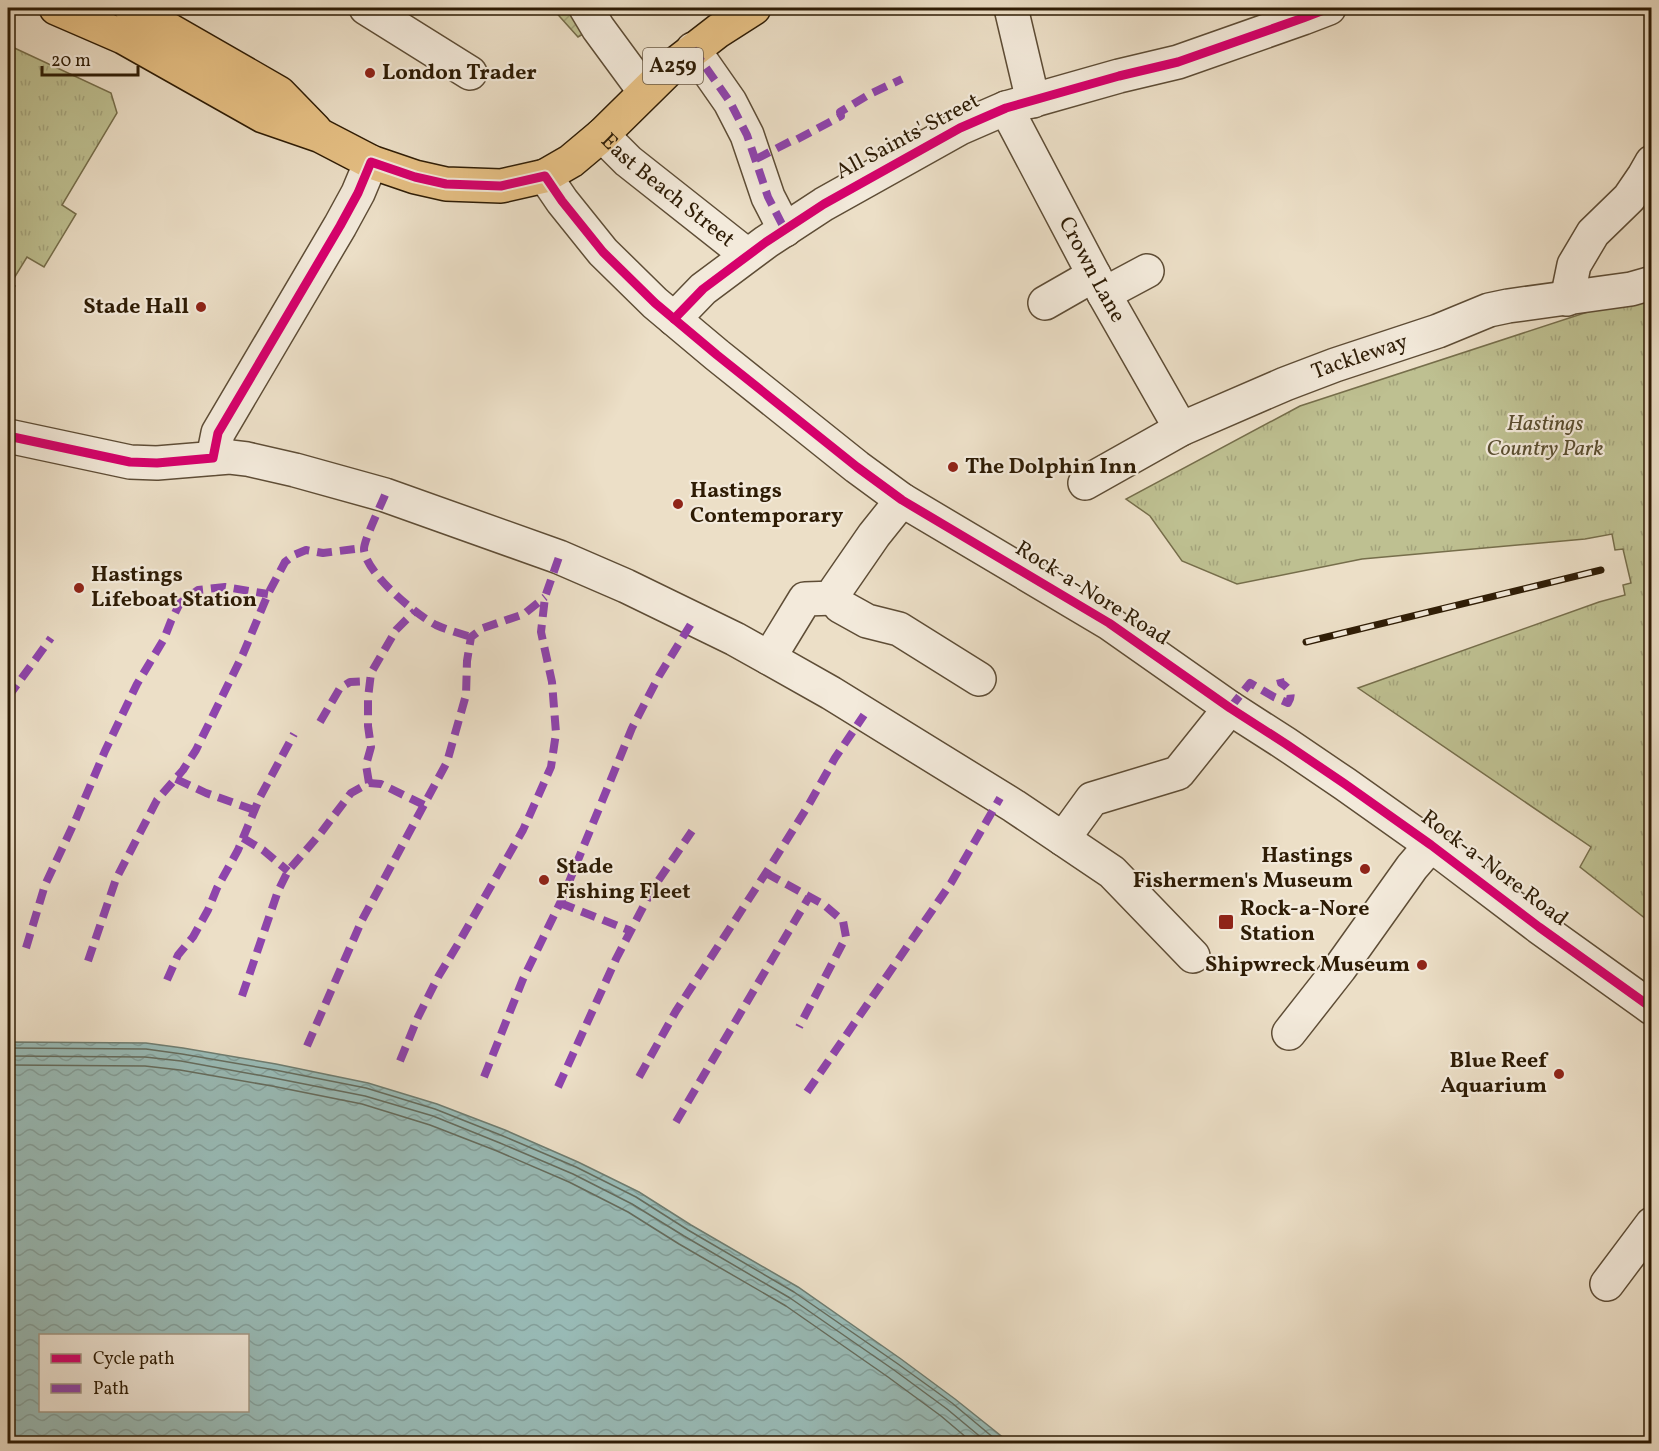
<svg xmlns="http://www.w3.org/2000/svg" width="1659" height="1451" font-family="Vollkorn,serif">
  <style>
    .park { fill: url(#park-tufts); stroke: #766e4b; stroke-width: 1.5 }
    .garden { fill: url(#garden-furrows); stroke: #766e4b; stroke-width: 1.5 }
    .water { fill: url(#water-waves); stroke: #6e7c70; stroke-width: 1.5; fill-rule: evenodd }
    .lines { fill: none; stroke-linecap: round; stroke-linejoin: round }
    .shore { stroke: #646c5e; stroke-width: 1.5 }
    .minor-casing { stroke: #5e4d36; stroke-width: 36 }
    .highway-casing { stroke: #2e1c05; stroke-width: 36 }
    .minor { stroke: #f3eadb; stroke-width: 33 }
    .highway { stroke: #e6c084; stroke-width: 33 }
    .rail-casing { stroke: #2e1c05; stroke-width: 7 }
    .rail { stroke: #f3eadb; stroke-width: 4.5; stroke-dasharray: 14; stroke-linecap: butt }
    .quiet { stroke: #8e44ad; stroke-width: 8; stroke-dasharray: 15 8; stroke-linecap: butt }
    .cycleway-casing { stroke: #f3eadb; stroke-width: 13 }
    .cycleway { stroke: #d6006c; stroke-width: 9 }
    .poi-dot { fill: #8f2418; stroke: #f3eadb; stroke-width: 2 }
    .labels { text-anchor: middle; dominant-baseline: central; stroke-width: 4.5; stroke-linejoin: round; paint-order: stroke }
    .shield { fill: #f3eadb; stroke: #695a45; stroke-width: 1.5 }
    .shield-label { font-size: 21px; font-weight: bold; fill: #2e1c05 }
    .poi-label { font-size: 22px; font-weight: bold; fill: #2e1c05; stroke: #f3eadb; text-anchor: start }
    .street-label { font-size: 22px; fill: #2e1c05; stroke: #f3eadb }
    .park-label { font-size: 22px; font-style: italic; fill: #594d2f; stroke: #f3eadb }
  </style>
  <defs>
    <pattern id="park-tufts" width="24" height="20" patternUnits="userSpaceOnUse" patternTransform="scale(1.5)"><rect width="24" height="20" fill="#bec091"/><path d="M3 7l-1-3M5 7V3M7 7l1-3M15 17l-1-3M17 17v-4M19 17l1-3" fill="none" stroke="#a4a47c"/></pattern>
    <pattern id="garden-furrows" width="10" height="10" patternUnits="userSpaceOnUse" patternTransform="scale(1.5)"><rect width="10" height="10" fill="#bec091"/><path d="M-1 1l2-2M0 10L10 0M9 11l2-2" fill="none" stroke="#a4a47c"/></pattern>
    <pattern id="water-waves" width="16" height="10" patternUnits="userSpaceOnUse" patternTransform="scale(1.5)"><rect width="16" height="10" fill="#99bcb8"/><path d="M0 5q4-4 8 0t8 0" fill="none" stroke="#84a19d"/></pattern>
  </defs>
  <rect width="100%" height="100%" fill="#ecdfc7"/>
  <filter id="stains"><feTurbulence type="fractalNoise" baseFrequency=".00333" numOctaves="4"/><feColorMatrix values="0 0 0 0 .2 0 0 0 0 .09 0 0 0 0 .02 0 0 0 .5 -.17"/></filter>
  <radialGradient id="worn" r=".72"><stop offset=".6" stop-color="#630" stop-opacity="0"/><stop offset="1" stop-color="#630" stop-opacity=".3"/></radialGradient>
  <g class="park">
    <polygon points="8,45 111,93 117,113 62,205 76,214 44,267 27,257 11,283 15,286 8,298"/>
    <polygon points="1651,294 1651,923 1580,867 1591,847 1358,688 1599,602 1625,595 1623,585 1631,583 1623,549 1615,550 1612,534 1585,539 1362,559 1237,584 1182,561 1150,516 1126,499 1300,406 1606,306"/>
  </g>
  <polygon class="garden" points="552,8 570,8 585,33 578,37"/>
  <path class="water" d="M8,1042L146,1043L183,1048L276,1064L368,1083L437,1104L505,1130L578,1162L639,1192L691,1225L798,1287L901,1359L955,1399L1010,1443H8ZM40,1336H248V1410H40Z"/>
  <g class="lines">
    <g class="shore">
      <polyline points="8,1048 146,1049 182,1054 275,1070 366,1088 435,1109 503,1136 576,1167 636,1197 688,1230 794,1292 898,1364 952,1403 1001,1444"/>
      <polyline points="8,1056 145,1057 181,1061 274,1078 365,1096 433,1116 500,1143 573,1174 632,1204 684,1236 790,1298 894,1370 947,1409 989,1444"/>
      <polyline points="8,1065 145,1066 180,1070 272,1086 362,1104 430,1125 497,1151 569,1182 628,1212 679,1244 786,1306 888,1377 941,1416 974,1444"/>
    </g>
    <g class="minor-casing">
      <g id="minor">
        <polyline points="366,8 470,73"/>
        <polyline points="586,8 598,28 645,92"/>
        <polyline points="1011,8 1033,101"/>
        <polyline points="693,49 730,102 747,135 768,197 785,230"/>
        <path id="s1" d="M1006,108L1104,294L1181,429"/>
        <path id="s2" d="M602,135L628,161L747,255"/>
        <polyline points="545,176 562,201 603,252 655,303 717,355 857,467 902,500 1109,623 1230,708 1286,744 1345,784 1431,845 1539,927 1652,1008"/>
        <polyline points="1104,294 1147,271"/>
        <polyline points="1567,299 1574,265 1593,233 1629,198 1644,176 1652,162"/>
        <polyline points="1045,303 1094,275"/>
        <polyline points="674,319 703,289 766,242 824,204 960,128 1006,108 1119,76 1178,62 1303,18 1329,8"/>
        <polyline points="8,436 130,462 157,463 230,457 247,459 295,470 385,495 559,557 626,586 735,639 769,658 831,693 1014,806 1112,872 1193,956"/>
        <polyline points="213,458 218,433 340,226 358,193 371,162"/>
        <path id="s3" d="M1085,483L1181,429L1285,384L1335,365L1438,331L1489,310L1508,306L1631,289L1652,283"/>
        <polyline points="902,500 874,535 836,590 835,598 840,606 867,621 899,629 979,679"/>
        <polyline points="769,658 805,599 835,598"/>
        <polyline points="1063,839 1092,799 1178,773 1230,708"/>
        <polyline points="1289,1033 1340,968 1412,867 1431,845"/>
        <polyline points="1607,1284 1652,1224"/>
      </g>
    </g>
    <g class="highway-casing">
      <g id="highway">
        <polyline points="56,8 123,37 263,116 321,136 371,162 415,177 446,184 501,186 545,176 571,161 602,135 669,69 718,31 754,8"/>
        <polyline points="131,8 279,93 315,130"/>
      </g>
    </g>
    <use href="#minor" class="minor"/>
    <use href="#highway" class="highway"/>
    <g class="rail-casing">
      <polyline id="rail" points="1306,642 1601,570"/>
    </g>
    <use href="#rail" class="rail"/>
    <g class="quiet">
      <polyline points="693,49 730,102 747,135 768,197 785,230"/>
      <polyline points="756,159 791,141 794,141 841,116 840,112 870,94 902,79"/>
      <path d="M385,495C381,505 363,542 364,550C367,574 415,614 436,625C447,630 459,633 471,637"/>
      <polyline points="8,697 51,638"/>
      <path d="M1230,708L1250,683L1274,697L1288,703C1294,694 1289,688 1281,683L1280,679"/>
      <polyline points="320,722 340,688 350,682 370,681"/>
      <polyline points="176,779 206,793 254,810"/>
      <polyline points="369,783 366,765 371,747 368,726 368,698 371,673 396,630 415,611"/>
      <polyline points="243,838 263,850 288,871"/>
      <polyline points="766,873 823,904 843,921 846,937 799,1027"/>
      <polyline points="560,903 631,931"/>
      <polyline points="26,948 45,885 76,819 105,751 137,684 164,639 171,621 180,603 198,590 225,587 268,594"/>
      <polyline points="88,961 116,879 157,800 183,770 196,750 243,654 268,594 285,562 294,555 306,550 323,553 363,548"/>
      <polyline points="167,980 178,955 193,937 208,910 217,888 238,850 260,797 294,734"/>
      <polyline points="242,996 278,891 288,871 320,834 351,793 369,783 381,784 424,805"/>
      <polyline points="307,1046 362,920 447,762 466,695 467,661 471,637 483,628 524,614 545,597"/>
      <polyline points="400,1061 418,1017 438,977 458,944 523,830 551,767 556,733 552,682 541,632 545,597 559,557"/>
      <polyline points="484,1077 523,979 562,899 632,728 659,676 694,619"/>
      <polyline points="639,1077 676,1011 771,865 808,806 835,758 864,715"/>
      <polyline points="558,1087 616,959 652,890 692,831"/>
      <polyline points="807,1092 951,883 1000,798"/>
      <polyline points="676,1122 809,897"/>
    </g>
    <g class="cycleway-casing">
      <g id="cycleway">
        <polyline points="674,319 703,289 766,242 824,204 960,128 1006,108 1119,76 1178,62 1303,18 1329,8"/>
        <polyline points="8,436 130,462 157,463 213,458 218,433 340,226 358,193 371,162 415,177 446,184 501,186 545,176 562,201 603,252 655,303 717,355 857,467 902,500 1109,623 1230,708 1286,744 1345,784 1431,845 1539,927 1652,1008"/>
      </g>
    </g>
    <use href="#cycleway" class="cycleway"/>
  </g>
  <g class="poi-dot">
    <circle cx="370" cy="73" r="6"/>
    <circle cx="201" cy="307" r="6"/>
    <circle cx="953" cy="467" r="6"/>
    <circle cx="678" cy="504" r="6"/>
    <circle cx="79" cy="588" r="6"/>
    <circle cx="1365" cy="869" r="6"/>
    <circle cx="544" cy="880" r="6"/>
    <rect x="1218" y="914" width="16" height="16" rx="3"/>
    <circle cx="1422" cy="965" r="6"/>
    <circle cx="1559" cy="1074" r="6"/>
  </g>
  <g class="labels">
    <rect class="shield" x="643" y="48" width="60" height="36" rx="4.5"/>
    <g class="shield-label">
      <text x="673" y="66">A259</text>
    </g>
    <g class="poi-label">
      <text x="382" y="73">London Trader</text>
      <text x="189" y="307" text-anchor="end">Stade Hall</text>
      <text x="965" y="467">The Dolphin Inn</text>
      <text x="690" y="491">Hastings<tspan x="690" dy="25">Contemporary</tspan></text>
      <text x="91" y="575">Hastings<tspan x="91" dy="25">Lifeboat Station</tspan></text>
      <text x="1353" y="856" text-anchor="end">Hastings<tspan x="1353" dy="25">Fishermen's Museum</tspan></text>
      <text x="556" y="867">Stade<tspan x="556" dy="25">Fishing Fleet</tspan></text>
      <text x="1240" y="909">Rock-a-Nore<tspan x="1240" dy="25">Station</tspan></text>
      <text x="1410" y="965" text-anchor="end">Shipwreck Museum</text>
      <text x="1547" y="1061" text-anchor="end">Blue Reef<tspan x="1547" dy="25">Aquarium</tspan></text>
    </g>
    <g class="street-label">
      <text transform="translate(908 137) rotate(-28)">All Saints' Street</text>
      <text stroke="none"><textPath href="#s2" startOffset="86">East Beach Street</textPath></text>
      <text stroke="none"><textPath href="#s1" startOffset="183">Crown Lane</textPath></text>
      <text stroke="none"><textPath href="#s3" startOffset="303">Tackleway</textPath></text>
      <text transform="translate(1092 594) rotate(32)">Rock-a-Nore Road</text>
      <text transform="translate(1494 869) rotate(37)">Rock-a-Nore Road</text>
    </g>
    <g class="park-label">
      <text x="1545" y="424">Hastings<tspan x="1545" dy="25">Country Park</tspan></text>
    </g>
  </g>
  <rect width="1659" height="1451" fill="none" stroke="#ecdfc7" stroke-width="30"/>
  <rect x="9" y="9" width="1641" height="1433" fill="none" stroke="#2e1c05" stroke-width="3"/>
  <rect x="15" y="15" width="1629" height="1421" fill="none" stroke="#2e1c05" stroke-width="1.5"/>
  <rect x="39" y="1334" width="210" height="78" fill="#f3eadb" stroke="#a49885" stroke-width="1.5"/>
  <rect x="51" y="1354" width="30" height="9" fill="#d6006c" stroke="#a49885" stroke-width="1.5"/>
  <text x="93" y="1364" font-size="18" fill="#2e1c05">Cycle path</text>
  <rect x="51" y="1384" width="30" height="9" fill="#8e44ad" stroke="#a49885" stroke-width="1.5"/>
  <text x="93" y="1394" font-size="18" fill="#2e1c05">Path</text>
  <path d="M42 66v9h96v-9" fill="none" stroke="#2e1c05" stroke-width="3"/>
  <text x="51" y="66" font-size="18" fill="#2e1c05" stroke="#f3eadb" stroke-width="4.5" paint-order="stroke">20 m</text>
  <rect width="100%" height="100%" filter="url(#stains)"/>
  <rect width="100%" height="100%" fill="url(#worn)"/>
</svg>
